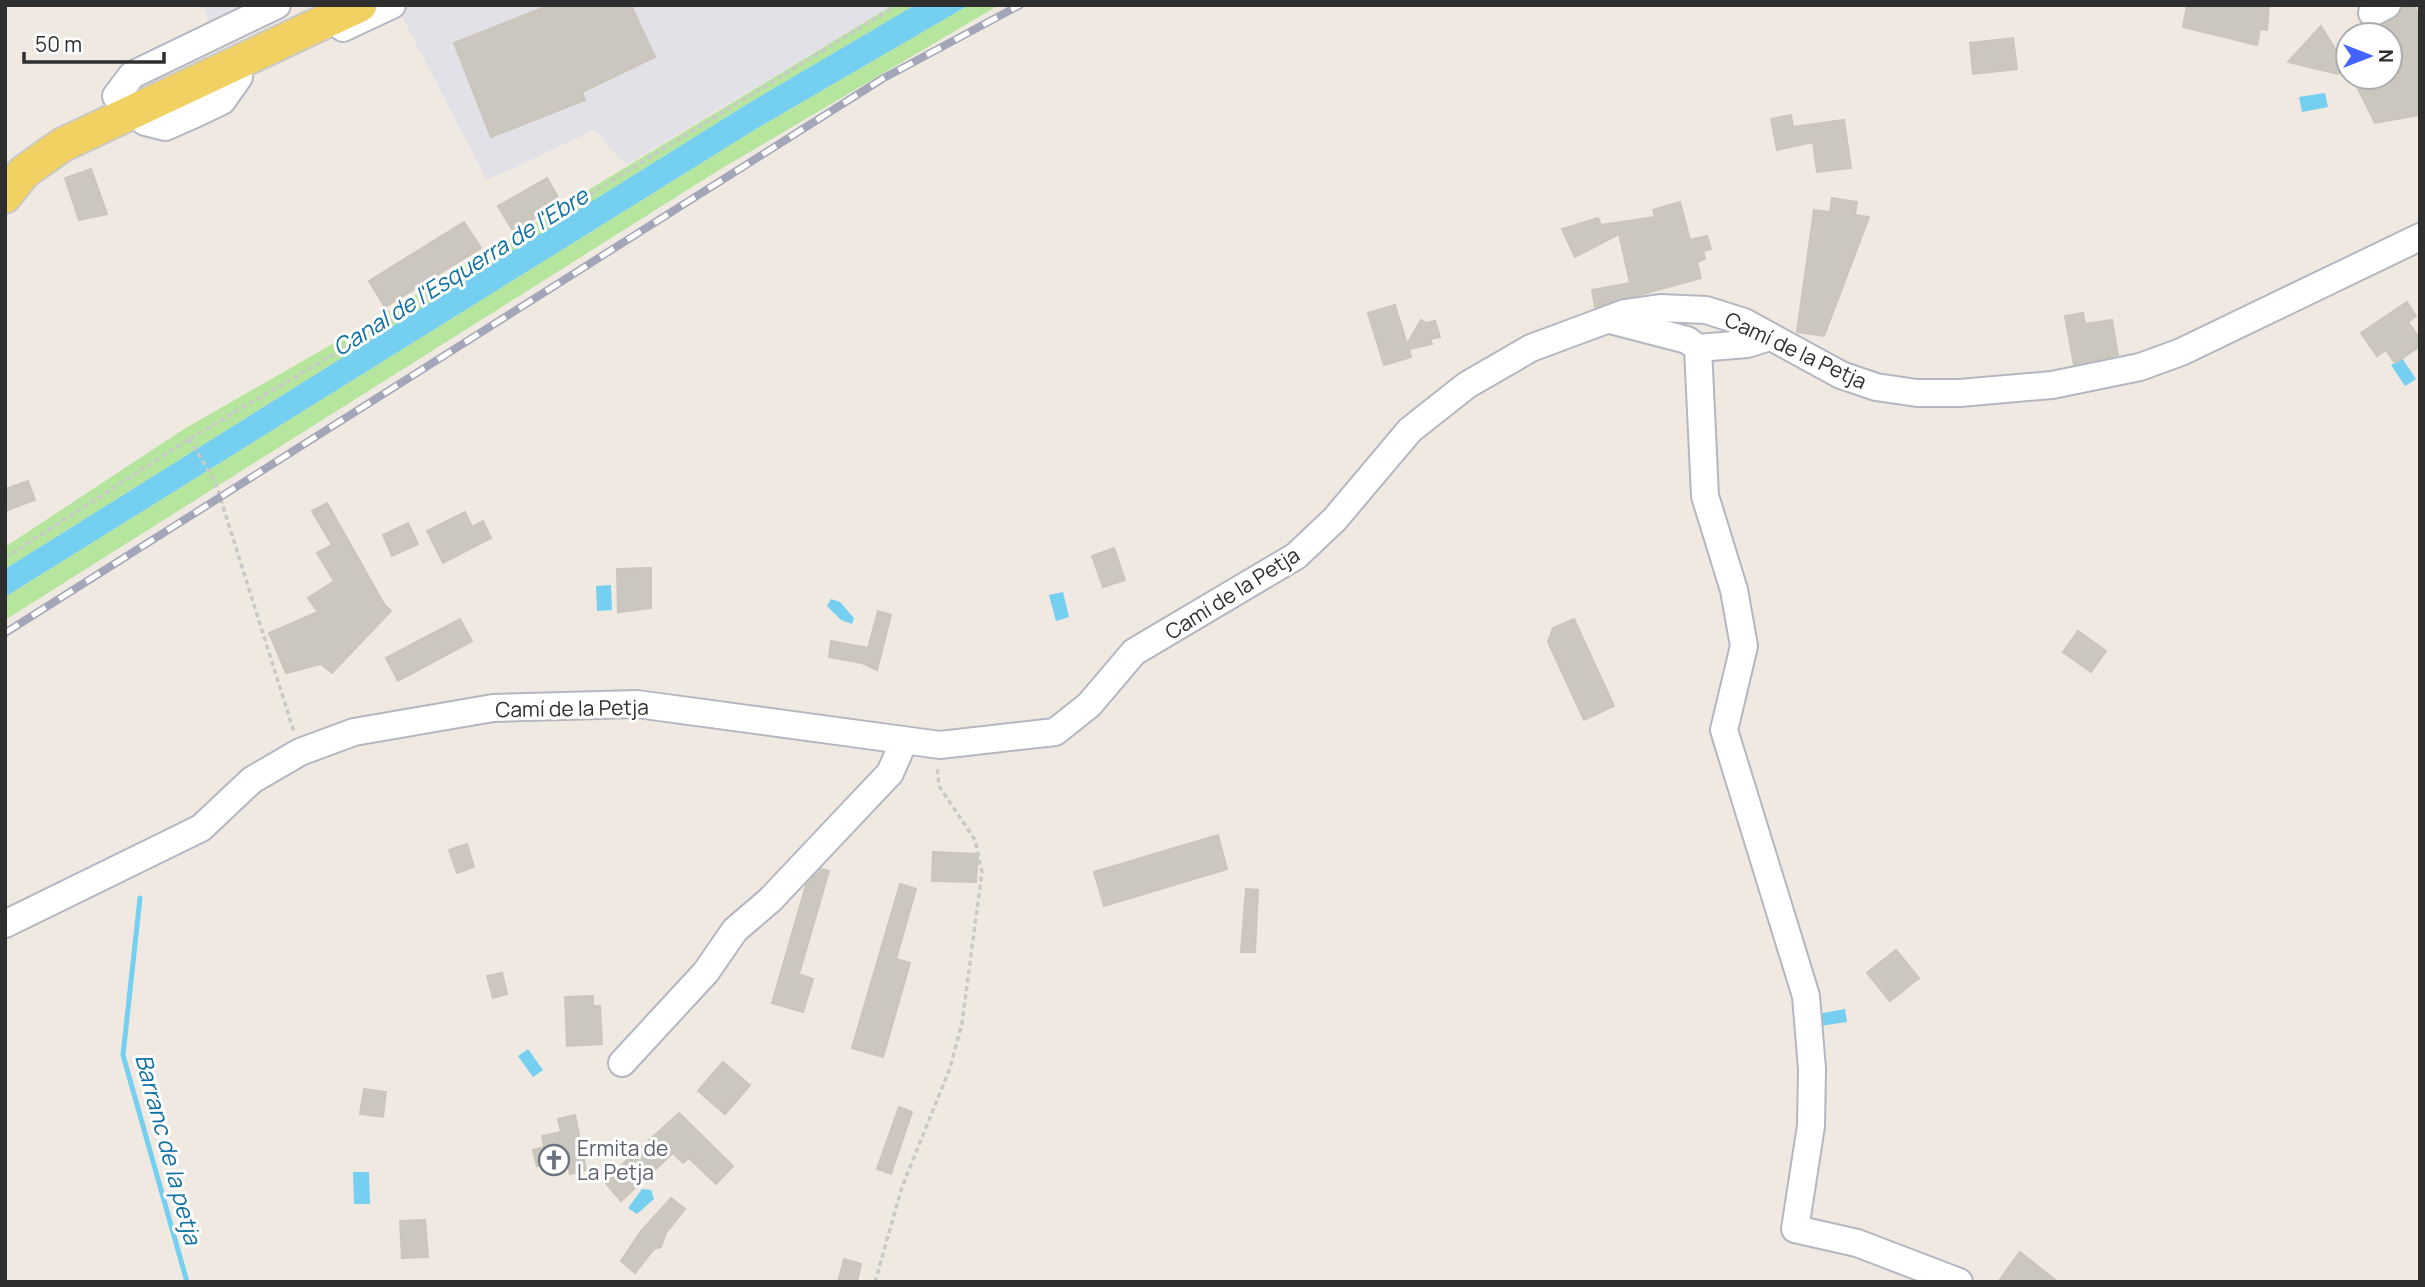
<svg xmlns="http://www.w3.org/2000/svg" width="2425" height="1287" font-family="Manrope,sans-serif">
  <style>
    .industrial { fill: #e3e1e8 }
    .green { fill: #b6e59e }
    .water { fill: #75cff0 }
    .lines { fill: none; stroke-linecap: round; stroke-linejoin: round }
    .stream { stroke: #75cff0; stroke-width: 5 }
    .building { fill: #cbc7bf; stroke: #cbc5ba; stroke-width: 2 }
    .minor-casing { stroke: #b4b7c1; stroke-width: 30 }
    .major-casing { stroke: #c9c9c9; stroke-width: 37 }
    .path { stroke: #c9c9c9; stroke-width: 3.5; stroke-dasharray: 5 3.5; stroke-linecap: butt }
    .minor { stroke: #fff; stroke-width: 26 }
    .major { stroke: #f2d163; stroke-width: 33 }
    .rail-casing { stroke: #a3a6b8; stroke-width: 8 }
    .rail { stroke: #fff; stroke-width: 5; stroke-dasharray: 16; stroke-linecap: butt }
    .labels { text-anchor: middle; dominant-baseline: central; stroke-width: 6; stroke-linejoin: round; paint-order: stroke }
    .street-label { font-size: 21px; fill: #2e2e2e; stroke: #fff }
    .worship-label { font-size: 21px; fill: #5b616d; stroke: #fff; text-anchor: start }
    .water-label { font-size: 23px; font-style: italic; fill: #0d6fa3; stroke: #fff }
  </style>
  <rect width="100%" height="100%" fill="#efe9e1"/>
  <g class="industrial">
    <polygon points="202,5 264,5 211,27"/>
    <polygon points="396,5 893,5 626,165 594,130 487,180"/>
  </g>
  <g class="green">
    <polygon points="893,5 915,5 744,106 5,569 5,547 184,429 376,319"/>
    <polygon points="969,5 999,5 719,170 5,620 5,597 756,129"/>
  </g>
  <g class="water">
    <polygon points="915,5 969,5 756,129 5,597 5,569 744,106"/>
    <polygon points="2325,93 2328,107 2302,112 2299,97"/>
    <polygon points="2402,358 2416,379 2405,386 2391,365"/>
    <polygon points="611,585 612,610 597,611 596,586"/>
    <polygon points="1063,592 1069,617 1056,621 1049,595"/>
    <polygon points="831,599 840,602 854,618 852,624 841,620 827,606"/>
    <polygon points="1845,1009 1847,1022 1820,1026 1818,1014"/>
    <polygon points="528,1049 543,1070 533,1077 518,1056"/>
    <polygon points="353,1172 369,1172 370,1204 354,1204"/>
    <polygon points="642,1189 651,1190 654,1199 637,1214 628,1208"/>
  </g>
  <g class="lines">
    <polyline class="stream" points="140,898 123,1055 187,1282"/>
  </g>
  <g class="building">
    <polygon points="550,5 631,5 655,57 582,92 585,100 491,137 454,43"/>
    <polygon points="2187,5 2269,5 2267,30 2260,29 2257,45 2183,27"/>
    <polygon points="2414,5 2420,17 2420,115 2375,123 2352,77 2400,77 2390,58 2390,35 2378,35 2374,28 2395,18 2402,7"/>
    <polygon points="2321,26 2347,68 2338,74 2288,62"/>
    <polygon points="2013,38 2017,69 1973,74 1970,43"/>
    <polygon points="1791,115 1793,127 1844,120 1851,168 1817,172 1813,142 1777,150 1771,119"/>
    <polygon points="91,169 107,214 79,220 65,178"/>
    <polygon points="547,178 561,203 513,231 498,206"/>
    <polygon points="1832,198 1857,202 1855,215 1869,217 1824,336 1797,332 1814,210 1830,212"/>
    <polygon points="1680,202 1690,240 1707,236 1711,249 1703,251 1705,259 1697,262 1701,278 1595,307 1592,290 1630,283 1619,234 1575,257 1562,229 1598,218 1601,225 1655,217 1653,210"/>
    <polygon points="464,222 481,248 385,307 369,281"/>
    <polygon points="2407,302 2416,316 2408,322 2420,339 2420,346 2395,363 2386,350 2377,356 2361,333"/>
    <polygon points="1395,305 1407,344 1421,320 1426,323 1435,321 1440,337 1430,339 1432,344 1409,349 1411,357 1384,365 1368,313"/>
    <polygon points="2083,313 2085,324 2112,320 2118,355 2074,365 2065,316"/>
    <polygon points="28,481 35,500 5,511 5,489"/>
    <polygon points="327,503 384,604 391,611 332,673 321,664 286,673 269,633 318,612 308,598 334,581 317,553 332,545 312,511"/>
    <polygon points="465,512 472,527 483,521 491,538 443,563 427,531"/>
    <polygon points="408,523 418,544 392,556 383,535"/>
    <polygon points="1114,548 1125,580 1103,587 1092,556"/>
    <polygon points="651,568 651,608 618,612 617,569"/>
    <polygon points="878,611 891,615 877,670 862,663 829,657 831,641 868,648"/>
    <polygon points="460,619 472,641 398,681 386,658"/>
    <polygon points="1574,619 1614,706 1584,720 1548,642 1553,628"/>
    <polygon points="2078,631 2106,651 2091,672 2063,652"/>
    <polygon points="1218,835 1227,869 1104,906 1094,872"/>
    <polygon points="467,844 474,867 457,873 449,850"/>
    <polygon points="933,852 978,854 976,882 932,881"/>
    <polygon points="821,869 829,871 799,974 813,979 803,1012 772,1003 806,885"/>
    <polygon points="900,884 916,889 896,959 910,963 883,1057 852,1048"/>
    <polygon points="1246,889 1258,890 1255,952 1241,952"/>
    <polygon points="1896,950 1919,978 1890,1001 1867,973"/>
    <polygon points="502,973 507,994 493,998 487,976"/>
    <polygon points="593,996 593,1006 600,1006 602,1044 567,1046 565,997"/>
    <polygon points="723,1062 750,1085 725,1114 698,1091"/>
    <polygon points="364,1089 386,1092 383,1117 360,1114"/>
    <polygon points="899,1107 912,1112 891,1174 877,1169"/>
    <polygon points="679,1113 733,1166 716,1184 689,1158 683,1163 673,1153 621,1201 604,1181"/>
    <polygon points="575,1115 586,1170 570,1174 567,1160 537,1166 533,1150 544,1147 542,1136 561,1132 558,1119"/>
    <polygon points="671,1198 685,1209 666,1233 661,1247 654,1249 635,1273 621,1261 641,1231"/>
    <polygon points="425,1220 428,1257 402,1258 400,1221"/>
    <polygon points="2020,1252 2058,1282 1998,1282"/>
    <polygon points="844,1259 861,1264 857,1282 838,1282"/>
  </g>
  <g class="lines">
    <g class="minor-casing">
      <g id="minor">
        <polyline points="2372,13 2387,5"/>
        <polyline points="343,28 392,5"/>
        <polyline points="116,96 132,75 277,5"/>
        <polyline points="145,122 165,127 197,113 222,101 239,77"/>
        <polyline points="1610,320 1687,340 1698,348 1747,344 1770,337"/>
        <polyline points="1698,348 1705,496 1734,590 1744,646 1724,730 1806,996 1812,1069 1811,1126 1795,1229 1857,1243 1959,1282"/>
        <polyline points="5,924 201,828 252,780 300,752 354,732 493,708 637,704 940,745 1055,732 1089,705 1134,652 1296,556 1335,519 1410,430 1467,385 1531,348 1625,313 1660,308 1706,310 1744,322 1841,375 1876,387 1917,393 1960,393 2052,385 2140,367 2181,352 2420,237"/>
        <polyline points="622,1063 706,972 735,930 770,900 890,773 904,741"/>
      </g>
    </g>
    <g class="major-casing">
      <polyline id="major" points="5,196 24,172 62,145 360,5"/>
    </g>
    <g class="path">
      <polyline points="189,439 215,481 294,732"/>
      <polyline points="5,558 189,439 411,309 621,175 897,5"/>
      <polyline points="875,1282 902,1187 950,1068 962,1023 982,872 975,840 939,786 937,766"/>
    </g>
    <use href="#minor" class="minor"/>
    <use href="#major" class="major"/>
    <g class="rail-casing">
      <polyline id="rail" points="5,633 882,79 1020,5"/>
    </g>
    <use href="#rail" class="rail"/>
  </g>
  <defs>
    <g id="church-ring" transform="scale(1.575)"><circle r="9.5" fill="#fff" stroke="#6b7280" stroke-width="1.5"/><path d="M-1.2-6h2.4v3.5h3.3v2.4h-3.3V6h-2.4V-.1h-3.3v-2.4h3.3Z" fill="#6b7280"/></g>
  </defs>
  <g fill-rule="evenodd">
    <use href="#church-ring" x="554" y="1160"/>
  </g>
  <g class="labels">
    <g class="street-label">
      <text transform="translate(1796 350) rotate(25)">Camí de la Petja</text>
      <text transform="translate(1232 593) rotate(-32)">Camí de la Petja</text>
      <text transform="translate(572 708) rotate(-1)">Camí de la Petja</text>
    </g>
    <g class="worship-label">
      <text x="577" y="1148">Ermita de<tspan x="577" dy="24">La Petja</tspan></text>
    </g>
    <g class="water-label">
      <text transform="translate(460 271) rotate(-32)">Canal de l'Esquerra de l'Ebre</text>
      <text transform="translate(169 1149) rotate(75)">Barranc de la petja</text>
    </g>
  </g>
  <rect width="2425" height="1287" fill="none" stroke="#2e2e2e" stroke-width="14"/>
  <g transform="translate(2369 56) rotate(90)"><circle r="33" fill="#ffffff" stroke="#ababab" stroke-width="2"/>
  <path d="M0-5L12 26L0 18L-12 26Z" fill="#4264fb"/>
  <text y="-10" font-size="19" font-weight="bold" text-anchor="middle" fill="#2e2e2e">N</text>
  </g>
  <path d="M24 52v10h140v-10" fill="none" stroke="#2e2e2e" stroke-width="3.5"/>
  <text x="35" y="52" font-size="21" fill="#2e2e2e" stroke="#ffffff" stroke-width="5" paint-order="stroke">50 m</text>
</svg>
